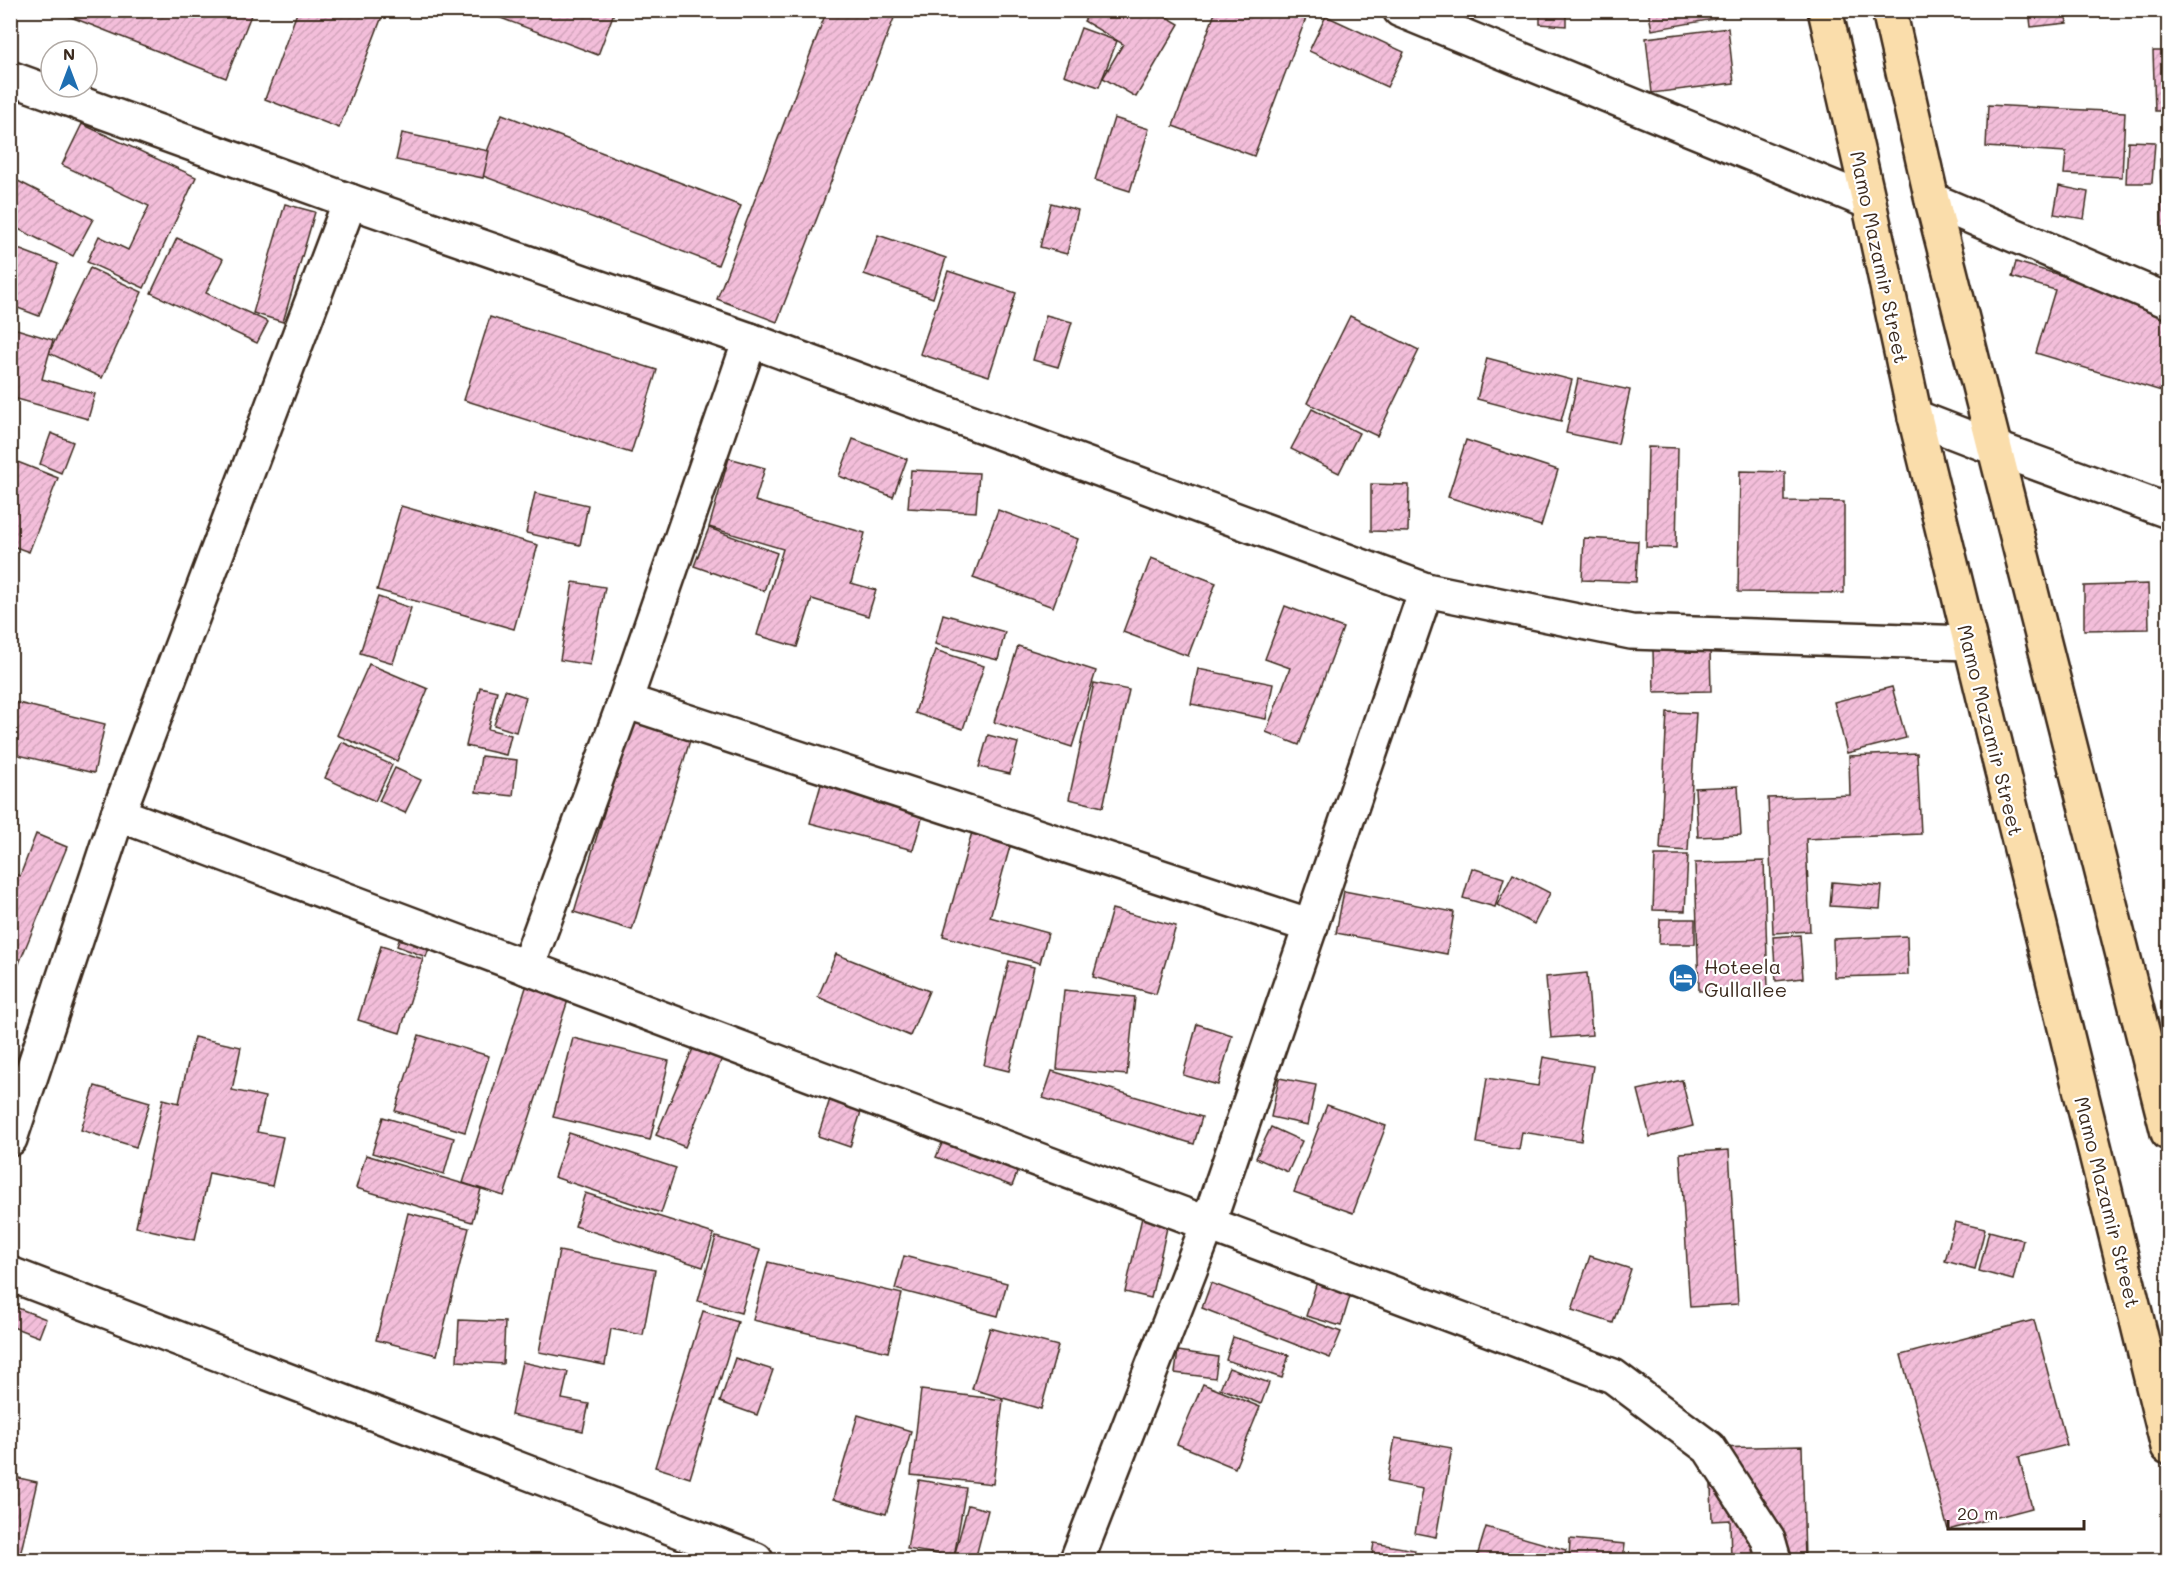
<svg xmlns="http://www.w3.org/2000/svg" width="2179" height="1571" font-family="Mali,sans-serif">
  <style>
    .building { fill: url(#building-hatch); stroke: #3b2a1e; stroke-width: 1.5 }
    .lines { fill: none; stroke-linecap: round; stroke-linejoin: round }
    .minor-casing { stroke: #3b2a1e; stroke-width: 38 }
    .major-casing { stroke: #3b2a1e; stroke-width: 38 }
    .minor { stroke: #fff; stroke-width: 33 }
    .major { stroke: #faddab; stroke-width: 33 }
    .labels { text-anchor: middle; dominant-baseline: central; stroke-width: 4.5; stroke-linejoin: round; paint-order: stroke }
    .street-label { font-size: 20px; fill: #3b2a1e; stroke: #fff }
    .poi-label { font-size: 20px; fill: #3b2a1e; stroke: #fff; text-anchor: start }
  </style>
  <defs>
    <pattern id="building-hatch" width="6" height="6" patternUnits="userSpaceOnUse" patternTransform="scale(1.5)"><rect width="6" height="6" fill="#f3beda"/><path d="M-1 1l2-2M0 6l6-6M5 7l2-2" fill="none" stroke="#d1a3bb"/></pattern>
  </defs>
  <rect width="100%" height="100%" fill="#fff"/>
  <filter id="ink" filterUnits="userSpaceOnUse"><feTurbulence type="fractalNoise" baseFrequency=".0167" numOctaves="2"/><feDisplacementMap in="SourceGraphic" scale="12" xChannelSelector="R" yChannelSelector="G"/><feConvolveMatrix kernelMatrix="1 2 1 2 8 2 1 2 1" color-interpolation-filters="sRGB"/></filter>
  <g filter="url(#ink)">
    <g class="building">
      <polygon points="53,10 253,10 226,78"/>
      <polygon points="298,10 375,10 383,14 339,128 265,99"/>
      <polygon points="480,10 615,10 598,55"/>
      <polygon points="827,10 873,10 894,18 777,322 717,299"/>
      <polygon points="1091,10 1155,10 1179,24 1136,97 1103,78 1123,44 1084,21"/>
      <polygon points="1216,10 1309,10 1254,156 1173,126"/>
      <polygon points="1540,10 1566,10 1566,26 1540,24"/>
      <polygon points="1648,10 1712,10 1714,19 1652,30"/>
      <polygon points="2029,10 2065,10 2067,23 2031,27"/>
      <polygon points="1326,16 1404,52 1387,87 1309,51"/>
      <polygon points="1081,28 1117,41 1099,87 1064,75"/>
      <polygon points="1728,28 1734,83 1652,93 1646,38"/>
      <polygon points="2153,51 2168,51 2168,111 2155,111"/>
      <polygon points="1988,105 2125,112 2122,177 2064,174 2066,152 1986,147"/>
      <polygon points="502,114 741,206 718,265 478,174"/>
      <polygon points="1114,118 1149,129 1130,191 1095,180"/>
      <polygon points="82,124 196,177 144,288 87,262 99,236 128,250 149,206 62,165"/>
      <polygon points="402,133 489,151 483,178 396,160"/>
      <polygon points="2128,141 2155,142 2152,183 2126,183"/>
      <polygon points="2160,159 2168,159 2168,261 2163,261"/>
      <polygon points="10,177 93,219 73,256 10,225"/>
      <polygon points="2059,186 2088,192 2084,219 2054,214"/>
      <polygon points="1051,203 1078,210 1067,254 1040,247"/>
      <polygon points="285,204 315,212 283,322 253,313"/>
      <polygon points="878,235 946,258 933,298 864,274"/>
      <polygon points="177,238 223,259 206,293 268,322 257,343 151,293"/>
      <polygon points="10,246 58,264 39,316 10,305"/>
      <polygon points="2016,262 2168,307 2168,393 2036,353 2055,290 2012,277"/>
      <polygon points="90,268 142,292 102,378 49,353"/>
      <polygon points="948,271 1016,293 989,376 920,354"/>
      <polygon points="1046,315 1072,322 1058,367 1033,360"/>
      <polygon points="1350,316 1419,350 1377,436 1307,403"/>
      <polygon points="490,317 657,370 631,453 464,400"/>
      <polygon points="10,327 53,340 42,379 95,394 88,419 10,397"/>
      <polygon points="1487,358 1572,380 1561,421 1477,399"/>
      <polygon points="1578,379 1630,390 1618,444 1566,433"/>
      <polygon points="1312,409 1359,433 1339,473 1291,449"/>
      <polygon points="51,433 73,442 61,473 40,464"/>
      <polygon points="853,439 907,459 893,497 839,476"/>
      <polygon points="1466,440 1558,470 1541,526 1448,497"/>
      <polygon points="1648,447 1678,448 1676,548 1646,547"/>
      <polygon points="729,458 765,468 755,501 865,533 851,583 876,590 868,616 812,599 797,647 757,635 783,549 709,527"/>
      <polygon points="10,459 58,478 29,552 10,545"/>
      <polygon points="911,470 979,473 976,512 908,508"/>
      <polygon points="1740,471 1785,472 1785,501 1844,502 1844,593 1738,592"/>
      <polygon points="1371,484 1409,485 1408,532 1371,531"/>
      <polygon points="535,493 588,505 580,545 526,533"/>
      <polygon points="401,506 538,545 514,629 377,590"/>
      <polygon points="998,510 1078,539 1053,607 973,578"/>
      <polygon points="709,528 777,553 764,591 694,566"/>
      <polygon points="1584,538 1638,541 1636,582 1582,580"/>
      <polygon points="1151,558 1216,583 1188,656 1123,632"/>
      <polygon points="573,582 605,587 590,665 560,660"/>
      <polygon points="2148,584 2149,629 2084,630 2084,586"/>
      <polygon points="10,596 15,597 10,616"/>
      <polygon points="378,597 411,608 393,663 360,653"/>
      <polygon points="1285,606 1343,628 1299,745 1266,732 1290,668 1265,659"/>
      <polygon points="943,614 1005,632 998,660 935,644"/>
      <polygon points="1018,646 1096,671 1072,747 994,722"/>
      <polygon points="1710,649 1711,691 1654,692 1653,650"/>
      <polygon points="935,650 984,666 963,729 915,713"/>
      <polygon points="369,664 428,689 397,761 337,735"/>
      <polygon points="1198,669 1273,684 1266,719 1191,704"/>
      <polygon points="1094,683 1129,690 1103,807 1069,799"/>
      <polygon points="480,687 497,691 488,729 511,735 506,755 466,746"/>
      <polygon points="1892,687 1906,738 1847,753 1834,702"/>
      <polygon points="505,690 526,697 516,732 494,725"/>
      <polygon points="10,701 105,724 94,773 10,753"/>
      <polygon points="1667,712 1696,713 1688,851 1660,849"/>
      <polygon points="632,720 691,737 632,930 574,912"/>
      <polygon points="2163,728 2168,728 2168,767 2164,768"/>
      <polygon points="988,735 1018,743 1010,774 979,767"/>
      <polygon points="342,742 392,765 375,801 325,778"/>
      <polygon points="1917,753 1921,834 1806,839 1810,931 1773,933 1768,798 1850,795 1849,756"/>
      <polygon points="481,756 517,760 513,796 476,792"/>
      <polygon points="395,768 421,780 405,813 379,801"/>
      <polygon points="822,781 925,808 913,850 810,823"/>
      <polygon points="1738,786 1741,835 1698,837 1695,788"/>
      <polygon points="974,825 1013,836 990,917 1048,933 1040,963 943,936"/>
      <polygon points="36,834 67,847 11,983 10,872 20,876"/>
      <polygon points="1655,855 1688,855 1685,911 1653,910"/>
      <polygon points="1764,861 1768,989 1699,991 1695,863"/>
      <polygon points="1472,868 1504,878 1495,907 1463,898"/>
      <polygon points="1513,874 1550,893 1534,924 1497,905"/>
      <polygon points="1832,882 1882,886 1880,909 1830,906"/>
      <polygon points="1344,891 1454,912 1447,954 1336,933"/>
      <polygon points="1112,909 1176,926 1156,994 1093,977"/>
      <polygon points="408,915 437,925 426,957 397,946"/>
      <polygon points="1660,919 1695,919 1695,944 1659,944"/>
      <polygon points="1800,935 1803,978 1776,981 1773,937"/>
      <polygon points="1907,936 1908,975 1834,977 1833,939"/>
      <polygon points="381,946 423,959 400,1033 358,1020"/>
      <polygon points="836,954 929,991 910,1036 818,997"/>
      <polygon points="1009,961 1034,967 1009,1071 984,1065"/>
      <polygon points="1587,973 1592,1035 1551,1038 1546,977"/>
      <polygon points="529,978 571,991 504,1196 463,1183"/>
      <polygon points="1064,990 1135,997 1127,1075 1057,1069"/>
      <polygon points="1197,1024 1232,1035 1218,1085 1183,1075"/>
      <polygon points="419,1035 489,1056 465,1132 395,1111"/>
      <polygon points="194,1037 241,1047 232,1090 265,1097 257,1132 283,1137 272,1186 209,1173 195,1240 136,1227 163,1099 179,1103"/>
      <polygon points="698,1037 726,1049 685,1147 656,1135"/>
      <polygon points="573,1038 669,1061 650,1140 553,1117"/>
      <polygon points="1543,1057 1593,1066 1581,1141 1522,1132 1519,1150 1477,1143 1487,1078 1538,1086"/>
      <polygon points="1052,1071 1202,1117 1194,1144 1043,1098"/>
      <polygon points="1279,1078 1316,1085 1308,1125 1271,1117"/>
      <polygon points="1682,1080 1693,1126 1650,1137 1638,1090"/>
      <polygon points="95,1086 150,1102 136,1147 81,1130"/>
      <polygon points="833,1090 865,1099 850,1147 818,1136"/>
      <polygon points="1327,1105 1386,1126 1353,1213 1294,1192"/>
      <polygon points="383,1117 454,1138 444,1174 372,1153"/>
      <polygon points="1271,1127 1302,1141 1288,1172 1256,1158"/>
      <polygon points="947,1132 1022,1160 1012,1186 936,1157"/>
      <polygon points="569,1133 676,1168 661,1213 554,1177"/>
      <polygon points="1729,1150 1738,1304 1690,1307 1680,1153"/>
      <polygon points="366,1155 481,1189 472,1222 356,1188"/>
      <polygon points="585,1193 714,1234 703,1267 575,1226"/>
      <polygon points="1145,1204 1171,1210 1151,1298 1125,1292"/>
      <polygon points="408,1213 469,1228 437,1355 376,1340"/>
      <polygon points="1955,1222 1985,1229 1975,1269 1945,1261"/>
      <polygon points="1989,1231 2023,1240 2013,1280 1979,1271"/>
      <polygon points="716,1237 760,1250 741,1313 698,1301"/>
      <polygon points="559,1251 655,1270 643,1335 611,1329 605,1365 539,1352"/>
      <polygon points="904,1256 1007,1283 998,1316 895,1289"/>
      <polygon points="1590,1256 1631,1269 1613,1323 1572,1310"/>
      <polygon points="768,1262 902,1294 888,1352 753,1320"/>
      <polygon points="1320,1272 1354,1283 1341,1326 1306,1316"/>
      <polygon points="1211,1283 1341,1332 1330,1358 1202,1308"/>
      <polygon points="10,1305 46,1319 39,1337 10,1326"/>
      <polygon points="703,1311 738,1322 690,1478 655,1467"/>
      <polygon points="459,1320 505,1322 503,1364 457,1361"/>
      <polygon points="2034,1320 2067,1445 2019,1457 2032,1508 1948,1530 1901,1355"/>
      <polygon points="990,1328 1058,1346 1041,1409 972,1389"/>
      <polygon points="1233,1337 1289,1355 1282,1378 1226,1360"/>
      <polygon points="1178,1351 1218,1357 1215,1378 1175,1373"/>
      <polygon points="735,1358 773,1370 757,1415 720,1402"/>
      <polygon points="522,1362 568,1372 562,1399 589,1404 583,1431 511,1415"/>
      <polygon points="1229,1368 1269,1383 1261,1404 1220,1388"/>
      <polygon points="1203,1384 1260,1407 1235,1468 1177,1444"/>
      <polygon points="921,1390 1003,1400 993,1484 911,1475"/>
      <polygon points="858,1415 911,1431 886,1514 833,1499"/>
      <polygon points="1395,1438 1452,1448 1436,1537 1415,1533 1423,1489 1387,1482"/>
      <polygon points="1802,1446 1805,1560 1731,1560 1730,1520 1712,1521 1710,1448"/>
      <polygon points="10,1476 37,1482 19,1560 10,1560"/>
      <polygon points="919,1480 966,1488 954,1557 907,1549"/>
      <polygon points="968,1505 988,1510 975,1560 964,1560 954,1557"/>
      <polygon points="1486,1527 1566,1550 1563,1560 1476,1560"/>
      <polygon points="1570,1539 1625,1544 1623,1560 1569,1560"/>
      <polygon points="1374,1543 1415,1550 1413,1560 1371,1560"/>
      <polygon points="379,1554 396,1560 377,1560"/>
    </g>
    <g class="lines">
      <g class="minor-casing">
        <g id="minor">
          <polyline points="1400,10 1869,202"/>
          <polyline points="10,78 350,201 750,340 1426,590 1631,632 1969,643"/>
          <polyline points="1932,200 2168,301"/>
          <polyline points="1915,417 1995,448 2168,511"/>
          <polyline points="625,701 1311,926"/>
          <polyline points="118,814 1613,1376 1709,1448 1768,1539 1774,1560"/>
          <polyline points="527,968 625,701 750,340"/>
          <polyline points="10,1139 118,814 350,201"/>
          <polyline points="10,1274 756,1560"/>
          <polyline points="1077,1560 1208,1224 1426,590"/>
        </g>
      </g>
      <g class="major-casing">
        <g id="major">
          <polyline points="1825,10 1869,202 1915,417 2168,1447"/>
          <polyline points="1889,10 1932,200 2168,1133"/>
        </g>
      </g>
      <use href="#minor" class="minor"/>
      <use href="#major" class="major"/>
    </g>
  </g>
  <defs>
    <g id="hotel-disc" transform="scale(1.5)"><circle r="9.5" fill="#1f6fb2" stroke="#fff"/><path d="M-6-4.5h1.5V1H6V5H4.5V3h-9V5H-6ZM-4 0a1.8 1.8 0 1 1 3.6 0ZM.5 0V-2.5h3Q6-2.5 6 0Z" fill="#fff"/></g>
  </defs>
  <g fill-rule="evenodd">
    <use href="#hotel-disc" x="1683" y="978"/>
  </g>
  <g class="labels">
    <g class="street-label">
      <text transform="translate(1880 257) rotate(78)">Mamo Mazamir Street</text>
      <text transform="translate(1991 730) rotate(76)">Mamo Mazamir Street</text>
      <text transform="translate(2108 1202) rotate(76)">Mamo Mazamir Street</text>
    </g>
    <g class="poi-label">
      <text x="1704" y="966">Hoteela<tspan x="1704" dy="23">Gullallee</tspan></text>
    </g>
  </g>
  <rect width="2179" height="1571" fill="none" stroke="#fff" stroke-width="36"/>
  <rect x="18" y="18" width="2143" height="1535" fill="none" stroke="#3b2a1e" stroke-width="2" filter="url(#ink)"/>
  <g transform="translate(69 69)"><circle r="28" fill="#ffffff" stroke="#b1aaa5" stroke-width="1.5"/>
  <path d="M0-4.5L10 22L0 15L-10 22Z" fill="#1f6fb2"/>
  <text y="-9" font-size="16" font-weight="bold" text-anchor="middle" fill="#3b2a1e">N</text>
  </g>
  <path d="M1948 1520v9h136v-9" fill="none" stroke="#3b2a1e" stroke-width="3"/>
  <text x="1957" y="1520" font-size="18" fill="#3b2a1e" stroke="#ffffff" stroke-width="4.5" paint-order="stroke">20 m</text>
</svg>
